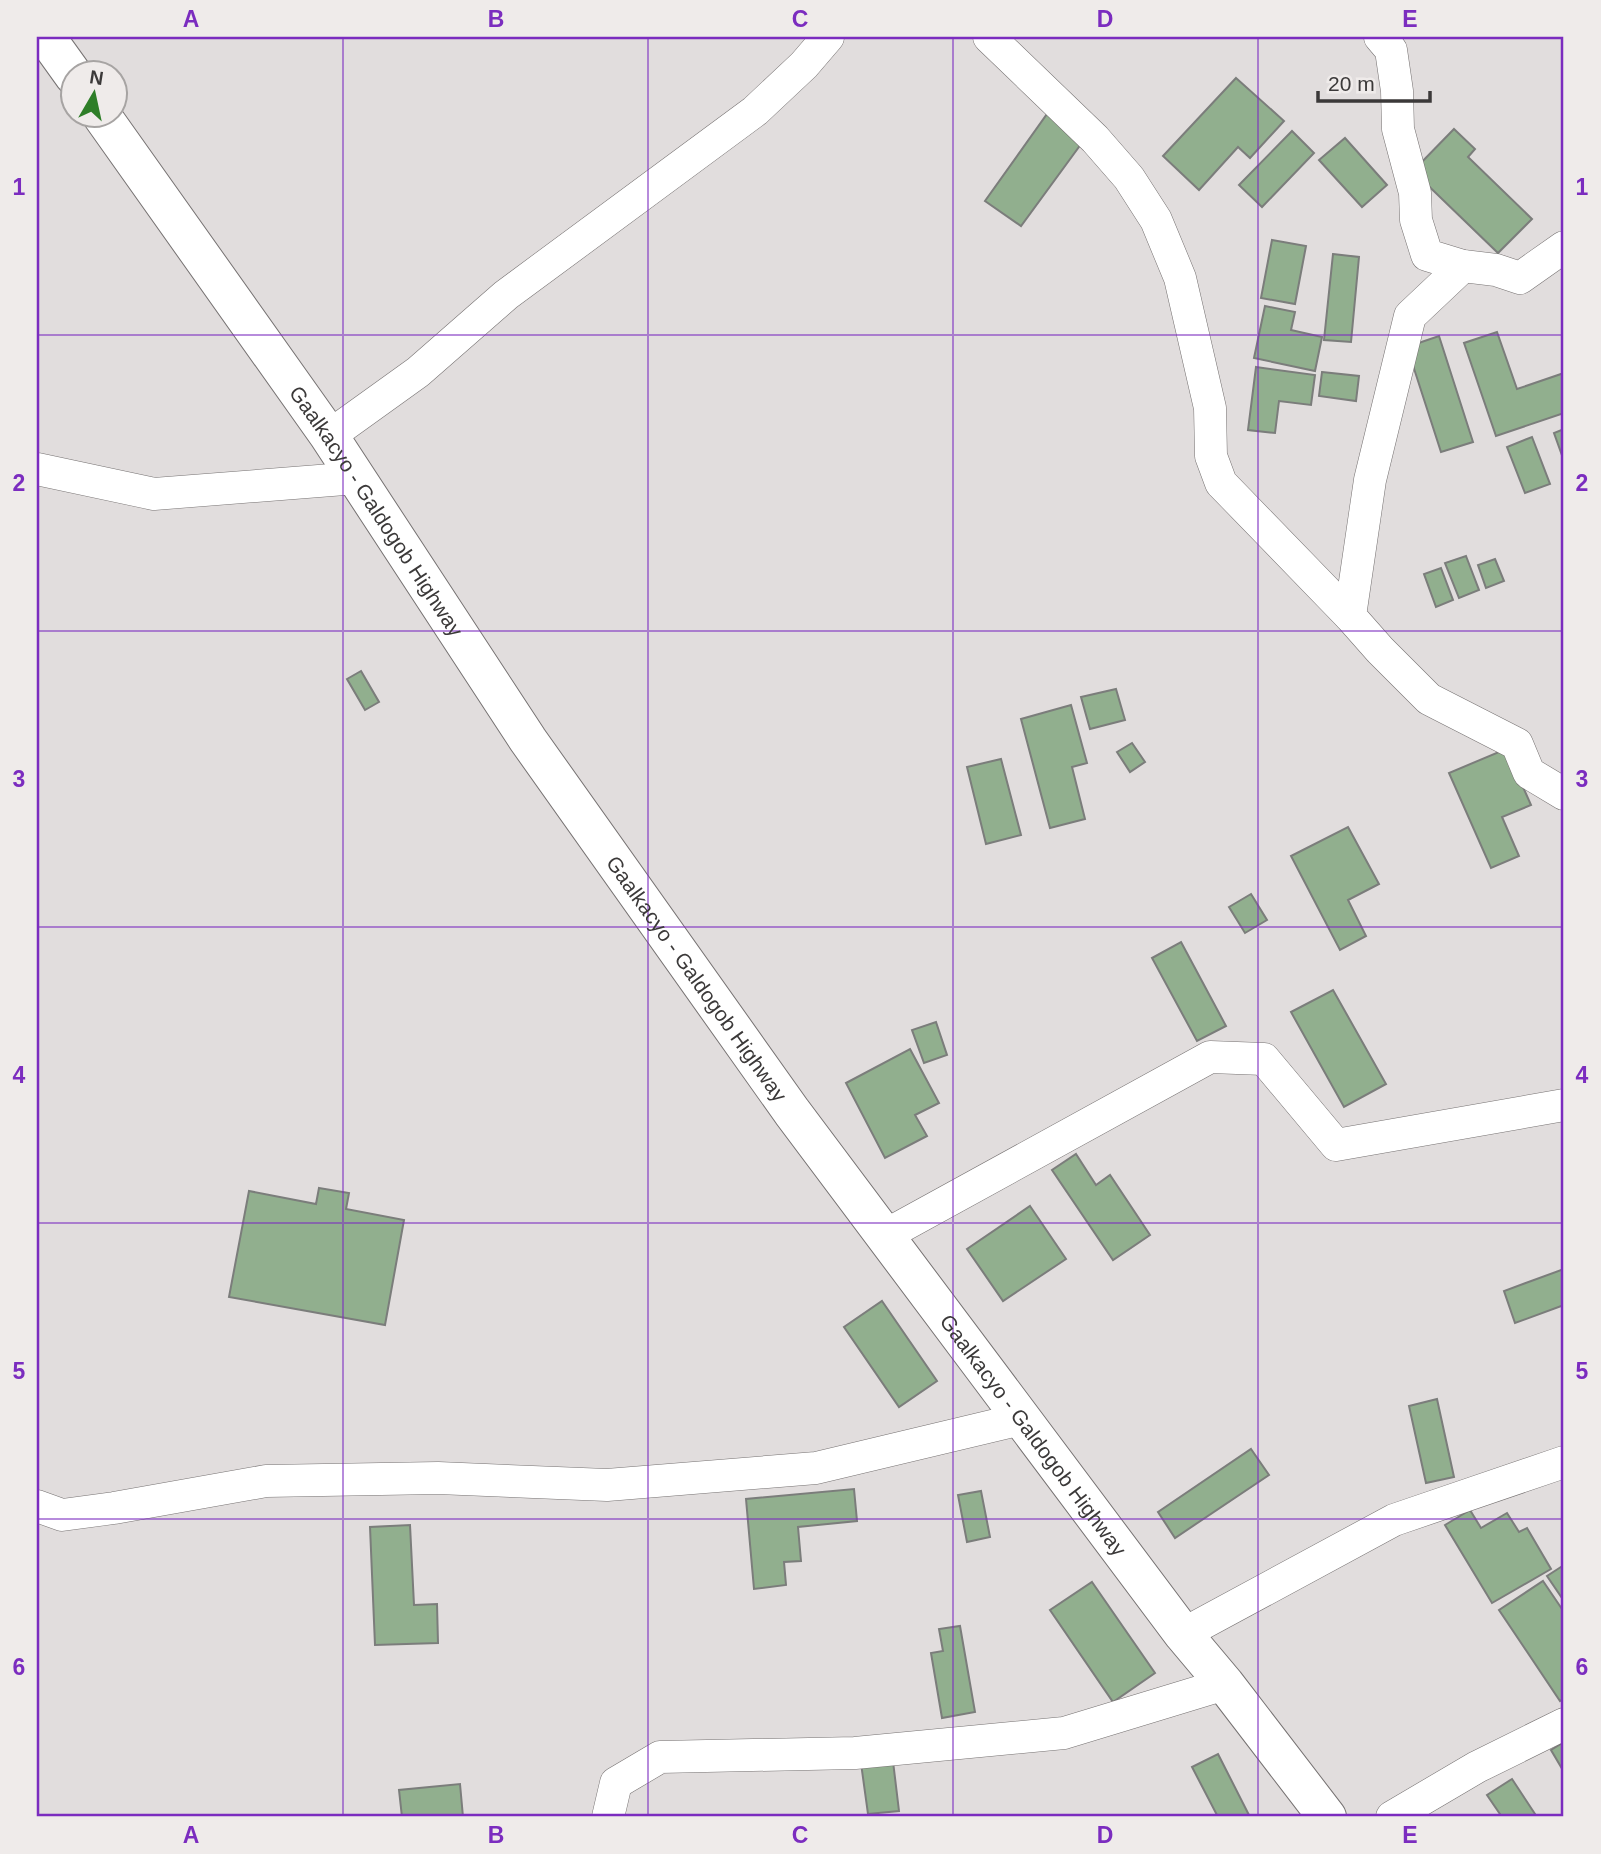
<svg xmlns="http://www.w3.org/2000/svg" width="1601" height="1854" font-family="Arial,sans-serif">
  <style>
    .building { fill: #91af8e; stroke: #7b7d7b; stroke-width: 2 }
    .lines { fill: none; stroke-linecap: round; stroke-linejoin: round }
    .street-casing { stroke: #767272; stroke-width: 33 }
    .secondary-casing { stroke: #767272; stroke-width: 40 }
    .street { stroke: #fff; stroke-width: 32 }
    .secondary { stroke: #fff; stroke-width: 38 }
    .grid { fill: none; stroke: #7b2cbf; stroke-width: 2; stroke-opacity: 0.55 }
    .labels { text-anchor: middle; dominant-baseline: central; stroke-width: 5; stroke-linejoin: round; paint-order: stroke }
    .street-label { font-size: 21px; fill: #3b3939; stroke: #efebea }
    .neatline { fill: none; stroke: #7b2cbf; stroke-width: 2.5 }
    .grid-label { font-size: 23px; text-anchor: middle; font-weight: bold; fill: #7b2cbf }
  </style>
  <rect width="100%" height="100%" fill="#e1dddd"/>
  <g class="building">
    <polygon points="1236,78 1284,121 1250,158 1238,147 1199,190 1163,156"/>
    <polygon points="1047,114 1084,140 1021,226 985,201"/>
    <polygon points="1454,129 1475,149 1468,157 1532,219 1498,253 1413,171"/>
    <polygon points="1292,131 1314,153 1262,207 1239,185"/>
    <polygon points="1345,138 1387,185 1362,207 1319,160"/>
    <polygon points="1272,240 1306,246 1295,304 1261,298"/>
    <polygon points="1333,254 1359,257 1351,342 1324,340"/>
    <polygon points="1265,306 1295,312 1291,330 1322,337 1315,371 1254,358"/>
    <polygon points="1497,332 1517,389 1564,373 1564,413 1496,436 1464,343"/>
    <polygon points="1439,336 1473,442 1441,452 1407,347"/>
    <polygon points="1256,367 1315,375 1311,405 1279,401 1275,433 1248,430"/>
    <polygon points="1322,372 1359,376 1356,401 1319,396"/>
    <polygon points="1564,429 1564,461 1554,433"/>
    <polygon points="1532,437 1550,484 1525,493 1507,447"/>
    <polygon points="1466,556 1479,590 1459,598 1445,563"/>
    <polygon points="1495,559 1504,581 1486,588 1478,565"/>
    <polygon points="1441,568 1453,600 1436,607 1424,574"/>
    <polygon points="361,671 379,702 365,710 347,679"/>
    <polygon points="1116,689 1125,720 1090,729 1081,697"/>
    <polygon points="1071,705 1087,763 1072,767 1085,819 1050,828 1021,719"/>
    <polygon points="1132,743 1145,762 1130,772 1117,752"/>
    <polygon points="1506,749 1531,805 1502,817 1519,856 1491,868 1449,773"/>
    <polygon points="1001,759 1021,835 986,844 967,767"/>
    <polygon points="1348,827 1379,884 1348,900 1366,936 1340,950 1291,856"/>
    <polygon points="1251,894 1267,920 1245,933 1229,907"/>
    <polygon points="1181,942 1226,1026 1197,1041 1152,958"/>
    <polygon points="1333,990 1386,1084 1344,1107 1291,1012"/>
    <polygon points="936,1022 947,1055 924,1063 912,1030"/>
    <polygon points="910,1049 939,1103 915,1115 927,1136 885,1158 846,1083"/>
    <polygon points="1076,1154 1096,1185 1110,1175 1150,1235 1113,1260 1052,1170"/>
    <polygon points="319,1188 349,1193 346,1209 404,1220 385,1325 229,1297 249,1191 316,1204"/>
    <polygon points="1030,1206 1066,1259 1003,1301 967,1249"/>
    <polygon points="1564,1269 1564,1305 1515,1323 1504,1291"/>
    <polygon points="882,1301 937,1381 899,1407 844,1327"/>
    <polygon points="1437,1399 1454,1477 1426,1483 1409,1406"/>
    <polygon points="1251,1449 1269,1475 1175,1538 1158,1512"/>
    <polygon points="854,1489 857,1521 798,1527 801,1561 784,1562 786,1585 754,1589 746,1499"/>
    <polygon points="981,1491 990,1537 967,1542 958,1495"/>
    <polygon points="1470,1510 1481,1528 1507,1513 1519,1532 1527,1528 1551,1569 1492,1603 1445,1525"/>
    <polygon points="410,1525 414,1605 437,1604 438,1643 375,1645 370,1527"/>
    <polygon points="1564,1565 1564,1601 1547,1576"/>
    <polygon points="1543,1581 1564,1612 1564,1698 1560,1701 1499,1610"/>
    <polygon points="1092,1582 1155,1673 1113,1702 1050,1610"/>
    <polygon points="960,1626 975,1712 942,1718 931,1653 943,1651 939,1629"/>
    <polygon points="1564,1742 1564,1772 1551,1750"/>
    <polygon points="892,1753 899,1811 868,1814 860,1756"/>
    <polygon points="1218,1754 1250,1817 1218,1817 1192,1767"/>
    <polygon points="1512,1779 1537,1817 1502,1817 1487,1795"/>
    <polygon points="460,1784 463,1817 402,1817 399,1790"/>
  </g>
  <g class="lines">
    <g class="street-casing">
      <g id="street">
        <polyline points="989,37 1095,139 1129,178 1156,220 1180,278 1210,408 1211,456 1221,483 1350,616"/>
        <polyline points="1380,37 1391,50 1397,91 1398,129 1415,193 1416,220 1427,255 1463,266 1496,270 1520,278 1564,247"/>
        <polyline points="1463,266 1410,316 1370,480 1350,616 1380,650 1429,699 1517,744 1529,773 1564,794"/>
        <polyline points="329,436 418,372 506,295 755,111 804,65 828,37"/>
        <polyline points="37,469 154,494 357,478"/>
        <polyline points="884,1236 1210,1057 1264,1059 1336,1145 1564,1105"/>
        <polyline points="37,1506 62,1515 114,1508 266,1481 438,1478 607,1485 816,1468 1021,1419"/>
        <polyline points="1183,1634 1394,1520 1564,1462"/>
        <polyline points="608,1817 616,1783 660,1757 855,1753 1064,1733 1225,1684"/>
        <polyline points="1392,1817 1477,1767 1564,1724"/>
      </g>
    </g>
    <g class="secondary-casing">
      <g id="secondary">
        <polyline points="46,37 74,76"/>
        <path id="s1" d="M102,116L329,436L528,740L792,1112L1183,1634L1225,1684L1327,1817"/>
      </g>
    </g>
    <use href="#street" class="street"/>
    <use href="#secondary" class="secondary"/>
  </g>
  <path class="grid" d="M343,37V1817M648,37V1817M953,37V1817M1258,37V1817M37,335H1564M37,631H1564M37,927H1564M37,1223H1564M37,1519H1564"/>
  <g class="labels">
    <g class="street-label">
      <text stroke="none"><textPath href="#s1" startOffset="481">Gaalkacyo - Galdogob Highway</textPath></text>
      <text stroke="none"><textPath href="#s1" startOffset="1048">Gaalkacyo - Galdogob Highway</textPath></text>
      <text stroke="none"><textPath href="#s1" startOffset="1615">Gaalkacyo - Galdogob Highway</textPath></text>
    </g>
  </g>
  <rect width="1601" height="1854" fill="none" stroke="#efebea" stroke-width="77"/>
  <g transform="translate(94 94) rotate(9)"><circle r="33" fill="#efebea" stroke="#a7a4a3" stroke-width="2"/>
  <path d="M0-5L12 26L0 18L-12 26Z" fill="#2e7e28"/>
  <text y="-10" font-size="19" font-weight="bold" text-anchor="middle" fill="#3b3939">N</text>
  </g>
  <path d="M1318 91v10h112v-10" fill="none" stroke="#3b3939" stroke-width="3.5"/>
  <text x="1328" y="91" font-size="21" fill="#3b3939" stroke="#efebea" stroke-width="5" paint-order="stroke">20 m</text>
  <rect x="38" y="38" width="1524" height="1777" class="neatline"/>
  <g class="grid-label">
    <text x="191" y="27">A</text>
    <text x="496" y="27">B</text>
    <text x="800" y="27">C</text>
    <text x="1105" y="27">D</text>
    <text x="1410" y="27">E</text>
    <text x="19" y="195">1</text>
    <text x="1582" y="195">1</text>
    <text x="19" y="491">2</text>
    <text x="1582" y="491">2</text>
    <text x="19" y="787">3</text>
    <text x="1582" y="787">3</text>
    <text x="19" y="1083">4</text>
    <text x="1582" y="1083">4</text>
    <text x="19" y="1379">5</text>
    <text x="1582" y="1379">5</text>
    <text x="19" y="1675">6</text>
    <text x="1582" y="1675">6</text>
    <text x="191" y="1843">A</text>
    <text x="496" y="1843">B</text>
    <text x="800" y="1843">C</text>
    <text x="1105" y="1843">D</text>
    <text x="1410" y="1843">E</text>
  </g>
</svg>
